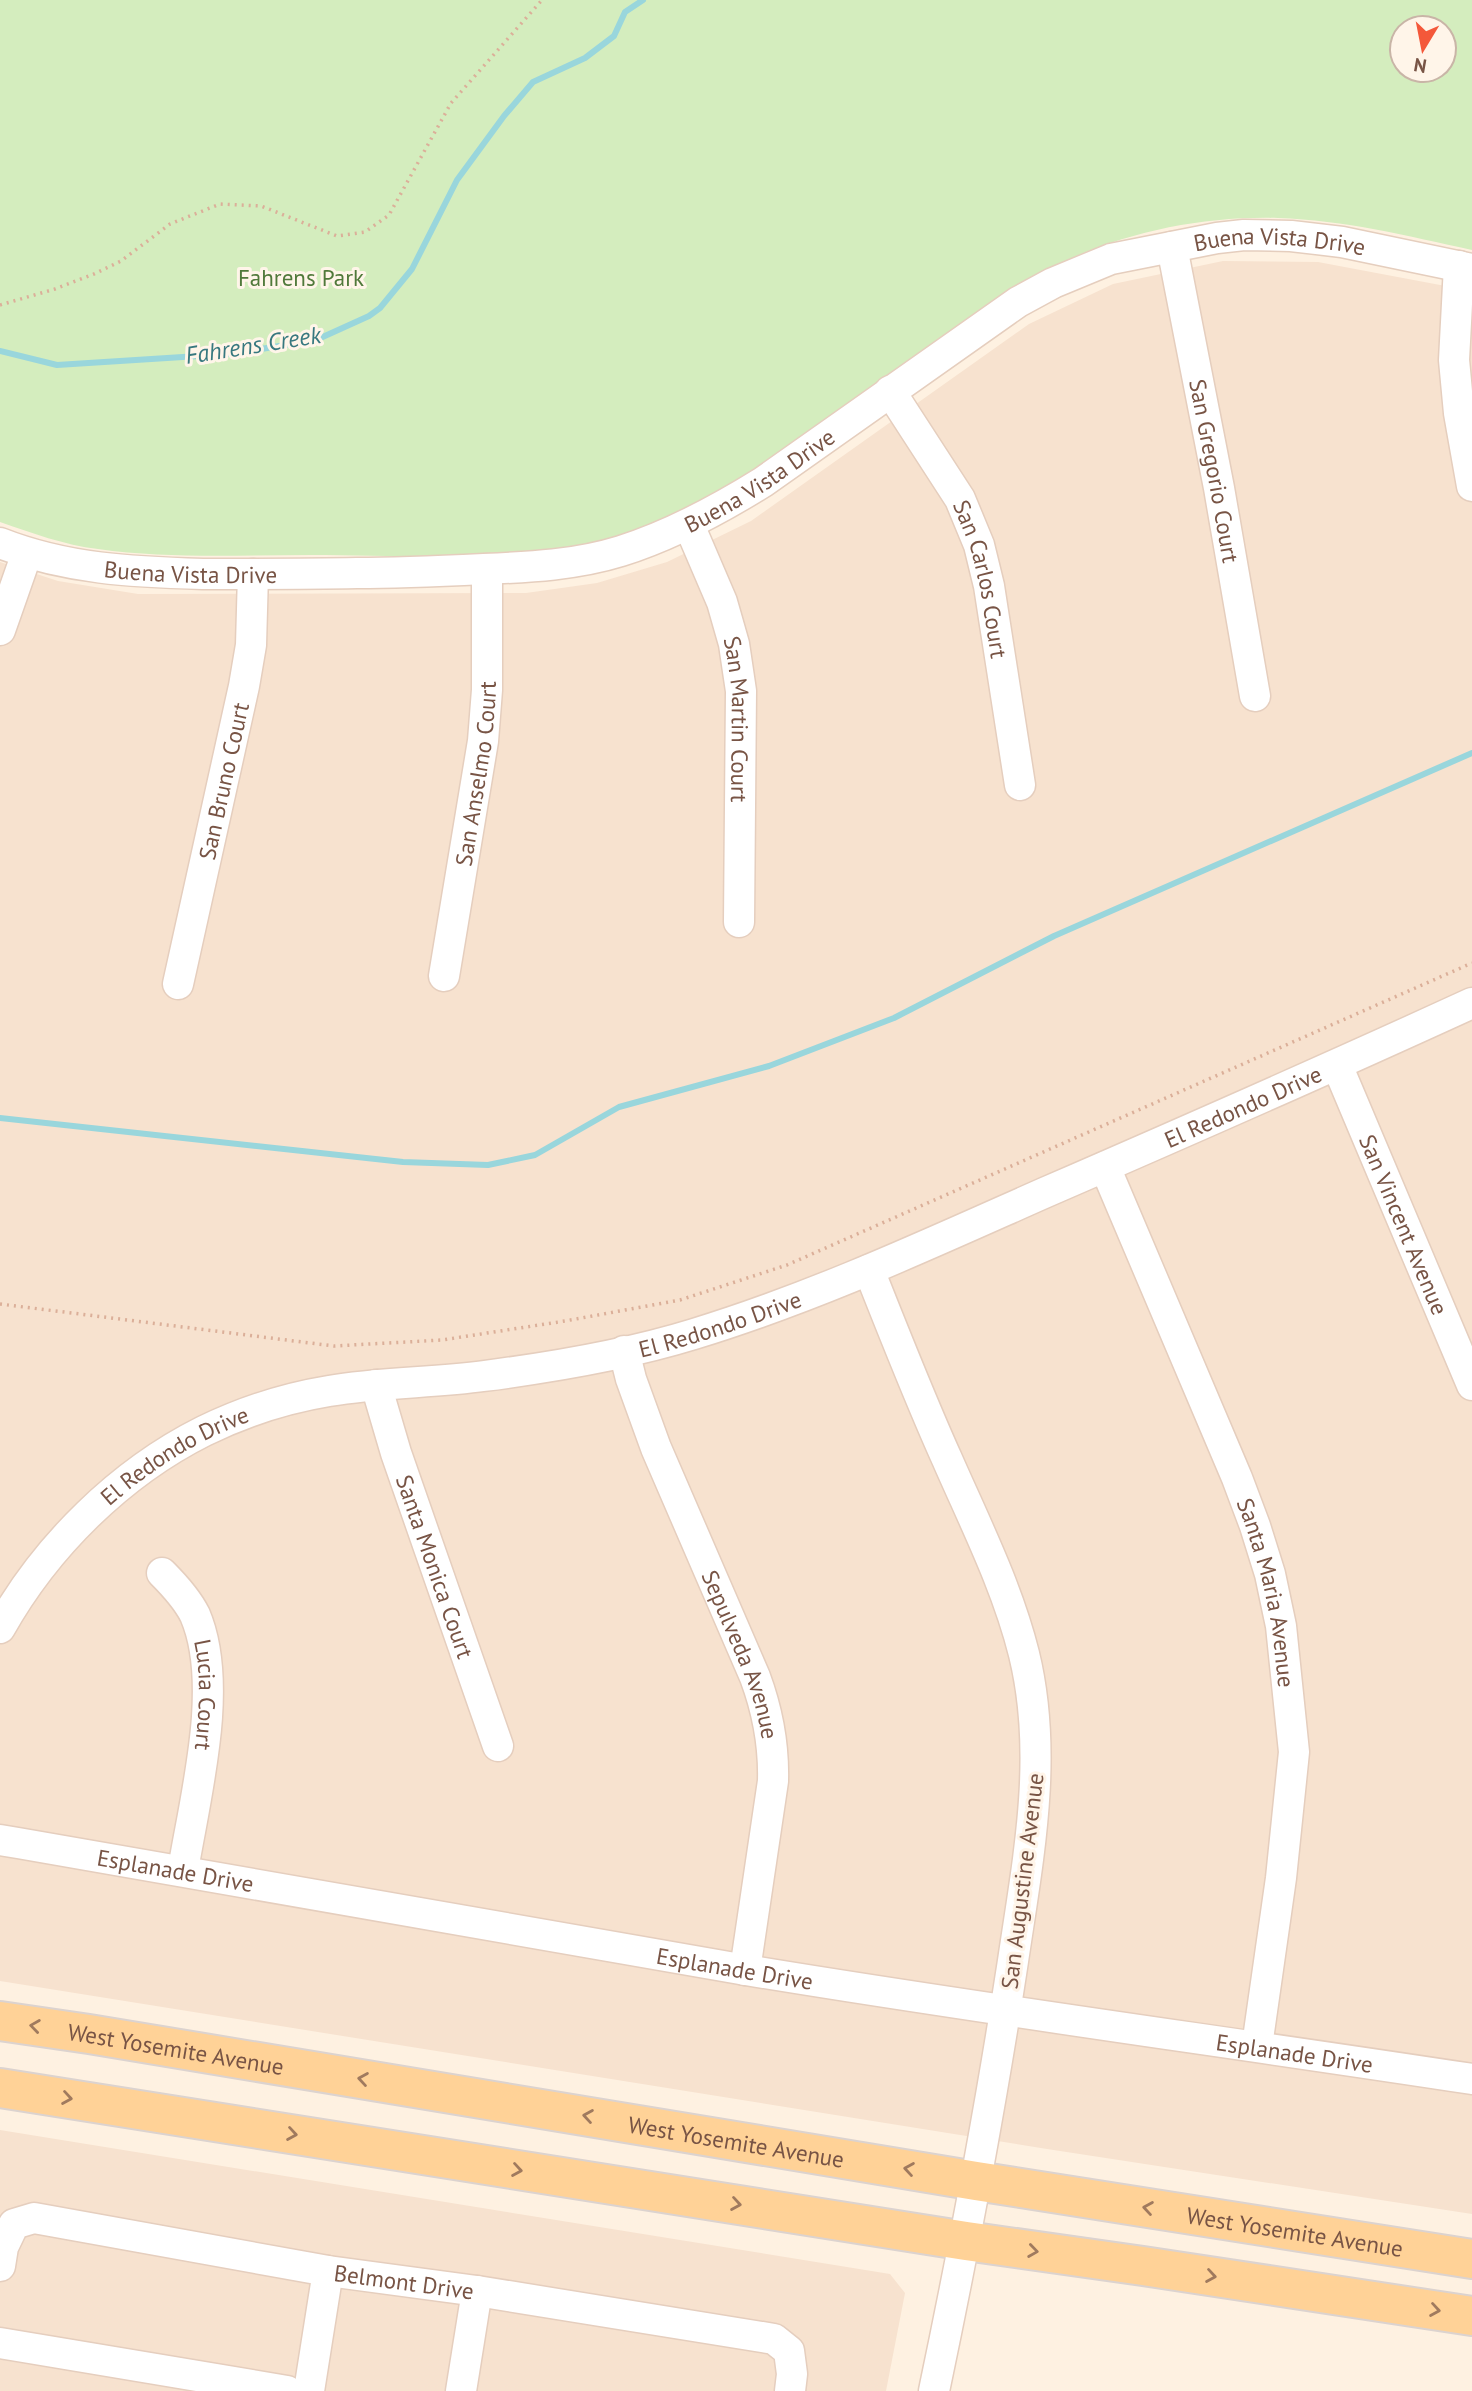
<svg xmlns="http://www.w3.org/2000/svg" width="1472" height="2391" font-family="'PT Sans',sans-serif">
  <style>
    .residential { fill: #f7e2cf }
    .green { fill: #d4edbe; fill-rule: evenodd }
    .lines { fill: none; stroke-linecap: round; stroke-linejoin: round }
    .stream { stroke: #99d6dc; stroke-width: 6 }
    .minor-casing { stroke: #e5cebe; stroke-width: 33 }
    .major-casing { stroke: #dcd3cf; stroke-width: 42 }
    .path { stroke: #dbaf99; stroke-width: 3.5; stroke-dasharray: 2 5; stroke-linecap: butt }
    .minor { stroke: #fff; stroke-width: 30 }
    .major { stroke: #ffd297; stroke-width: 38 }
    .oneway { stroke: #a07a5e }
    .labels { text-anchor: middle; dominant-baseline: central; stroke-width: 6; stroke-linejoin: round; paint-order: stroke }
    .street-label { font-size: 23px; fill: #785445; stroke: #fff5e9 }
    .park-label { font-size: 23px; fill: #50793a; stroke: #fff5e9 }
    .water-label { font-size: 24px; font-style: italic; fill: #37787f; stroke: #fff5e9 }
  </style>
  <rect width="100%" height="100%" fill="#fef1e1"/>
  <g class="residential">
    <polygon points="1223,261 1318,262 1472,291 1472,2214 1047,2149 0,1981 0,562 58,581 138,594 526,593 597,583 667,562 751,521 1029,324 1113,284"/>
    <polygon points="0,2130 890,2274 905,2293 886,2391 0,2391"/>
  </g>
  <path class="green" d="M0,0H1472V250C1408,236 1344,220 1278,218C1203,216 1124,232 1057,265C1012,287 971,316 930,345C845,406 762,473 668,519C567,568 421,555 311,555C240,555 168,559 98,549C64,545 32,533 0,522ZM1402,28H1444V70H1402Z"/>
  <g class="lines">
    <g class="stream">
      <polyline points="0,351 57,365 230,354 316,340 369,316 380,308 412,269 457,180 504,116 533,82 585,58 614,36 625,12 643,0"/>
      <polyline points="0,1118 403,1162 488,1165 535,1155 619,1107 769,1066 894,1018 1054,936 1472,753"/>
    </g>
    <g class="minor-casing">
      <g id="minor">
        <path id="s1" d="M1172,247L1219,488L1255,696"/>
        <polyline points="1459,266 1454,360 1459,413 1472,486"/>
        <path id="s2" d="M890,391L960,499L979,545L989,586L1020,785"/>
        <path id="s3" d="M689,525L722,602L734,644L741,691L739,922"/>
        <path id="s4" d="M0,543C66,569 133,572 203,574C255,574 306,574 357,573C400,573 442,571 484,569C531,567 576,565 621,551C672,535 718,510 763,482L1018,302L1053,283L1111,259L1217,238L1244,235L1291,236L1342,242L1472,269"/>
        <polyline points="0,630 27,553"/>
        <path id="s5" d="M444,976L483,741L487,690V569"/>
        <path id="s6" d="M178,984L244,686L251,645L253,574"/>
        <path id="s7" d="M1337,1065L1472,1385"/>
        <path id="s8" d="M1105,1167L1237,1478L1255,1526L1270,1574L1281,1626L1294,1752L1281,1878L1257,2046"/>
        <path d="M869,1270C894,1333 919,1397 947,1459C975,1523 1007,1586 1024,1654C1049,1756 1028,1859 1013,1961C991,2105 964,2248 934,2391"/>
        <path id="s9" d="M624,1351L631,1379L656,1448L755,1677C768,1712 774,1744 773,1781L745,1970"/>
        <path id="s10" d="M376,1385L396,1453L498,1746"/>
        <path id="s11" d="M162,1573C175,1586 187,1599 195,1615C225,1685 195,1797 183,1870"/>
        <path id="s12" d="M0,1628C46,1546 120,1473 204,1431C243,1412 286,1398 329,1391C380,1382 433,1383 484,1376C554,1367 626,1355 694,1334C815,1297 929,1244 1044,1193C1187,1131 1330,1068 1472,1003"/>
        <path id="s13" d="M0,1840C249,1881 497,1928 746,1970C987,2010 1230,2042 1472,2079"/>
        <path id="s14" d="M0,2266L3,2247L14,2224L34,2218L328,2271L477,2291L774,2339L789,2351L792,2374L790,2391"/>
        <polyline points="0,2343 287,2391"/>
        <polyline points="309,2391 328,2271"/>
        <polyline points="461,2391 477,2291"/>
      </g>
    </g>
    <g class="major-casing">
      <g id="major">
        <path id="s15" d="M0,2021L89,2034L976,2181L1472,2259"/>
        <polyline points="0,2088 966,2241 1143,2266 1472,2316"/>
      </g>
    </g>
    <g class="path">
      <polyline points="0,305 55,289 94,274 121,261 170,224 220,204 261,206 337,236 365,232 389,215 451,103 542,0"/>
      <polyline points="0,1304 334,1346 442,1340 565,1321 680,1300 787,1265 1472,963"/>
    </g>
    <use href="#minor" class="minor"/>
    <use href="#major" class="major"/>
  </g>
  <defs><path id="oneway-chevron" d="M-2-3.5L2.5 0L-2 3.5" fill="none" stroke-width="1.6" stroke-linecap="round" stroke-linejoin="round" transform="scale(1.75)"/></defs>
  <g class="oneway">
    <use href="#oneway-chevron" transform="translate(35 2026) rotate(-172)"/>
    <use href="#oneway-chevron" transform="translate(363 2079) rotate(-171)"/>
    <use href="#oneway-chevron" transform="translate(67 2098) rotate(9)"/>
    <use href="#oneway-chevron" transform="translate(588 2116) rotate(-171)"/>
    <use href="#oneway-chevron" transform="translate(292 2134) rotate(9)"/>
    <use href="#oneway-chevron" transform="translate(909 2169) rotate(-171)"/>
    <use href="#oneway-chevron" transform="translate(517 2170) rotate(9)"/>
    <use href="#oneway-chevron" transform="translate(736 2204) rotate(9)"/>
    <use href="#oneway-chevron" transform="translate(1148 2208) rotate(-171)"/>
    <use href="#oneway-chevron" transform="translate(1033 2251) rotate(8)"/>
    <use href="#oneway-chevron" transform="translate(1211 2276) rotate(9)"/>
    <use href="#oneway-chevron" transform="translate(1435 2310) rotate(9)"/>
  </g>
  <g class="labels">
    <g class="street-label">
      <text stroke="none"><textPath href="#s4" startOffset="1370">Buena Vista Drive</textPath></text>
      <text stroke="none"><textPath href="#s1" startOffset="228">San Gregorio Court</textPath></text>
      <text stroke="none"><textPath href="#s4" startOffset="782">Buena Vista Drive</textPath></text>
      <text stroke="none"><textPath href="#s4" startOffset="194">Buena Vista Drive</textPath></text>
      <text stroke="none"><textPath href="#s2" startOffset="212">San Carlos Court</textPath></text>
      <text stroke="none"><textPath href="#s3" startOffset="203">San Martin Court</textPath></text>
      <text stroke="none"><textPath href="#s5" startOffset="205">San Anselmo Court</textPath></text>
      <text stroke="none"><textPath href="#s6" startOffset="208">San Bruno Court</textPath></text>
      <text stroke="none"><textPath href="#s12" startOffset="1384">El Redondo Drive</textPath></text>
      <text stroke="none"><textPath href="#s7" startOffset="173">San Vincent Avenue</textPath></text>
      <text stroke="none"><textPath href="#s12" startOffset="817">El Redondo Drive</textPath></text>
      <text stroke="none"><textPath href="#s12" startOffset="250">El Redondo Drive</textPath></text>
      <text stroke="none"><textPath href="#s10" startOffset="191">Santa Monica Court</textPath></text>
      <text stroke="none"><textPath href="#s8" startOffset="457">Santa Maria Avenue</textPath></text>
      <text stroke="none"><textPath href="#s9" startOffset="326">Sepulveda Avenue</textPath></text>
      <text stroke="none"><textPath href="#s11" startOffset="135">Lucia Court</textPath></text>
      <text stroke="none"><textPath href="#s13" startOffset="178">Esplanade Drive</textPath></text>
      <text transform="translate(1022 1881) rotate(-83)">San Augustine Avenue</text>
      <text stroke="none"><textPath href="#s13" startOffset="746">Esplanade Drive</textPath></text>
      <text stroke="none"><textPath href="#s15" startOffset="178">West Yosemite Avenue</textPath></text>
      <text stroke="none"><textPath href="#s13" startOffset="1312">Esplanade Drive</textPath></text>
      <text stroke="none"><textPath href="#s15" startOffset="746">West Yosemite Avenue</textPath></text>
      <text stroke="none"><textPath href="#s15" startOffset="1312">West Yosemite Avenue</textPath></text>
      <text stroke="none"><textPath href="#s14" startOffset="441">Belmont Drive</textPath></text>
    </g>
    <g class="park-label">
      <text x="301" y="277">Fahrens Park</text>
    </g>
    <g class="water-label">
      <text transform="translate(253 345) rotate(-9)">Fahrens Creek</text>
    </g>
  </g>
  <g transform="translate(1423 49) rotate(190)"><circle r="33" fill="#fff5e9" stroke="#c9b5a7" stroke-width="2"/>
  <path d="M0-5L12 26L0 18L-12 26Z" fill="#f4583a"/>
  <text y="-10" font-size="19" font-weight="bold" text-anchor="middle" fill="#785445">N</text>
  </g>
</svg>
